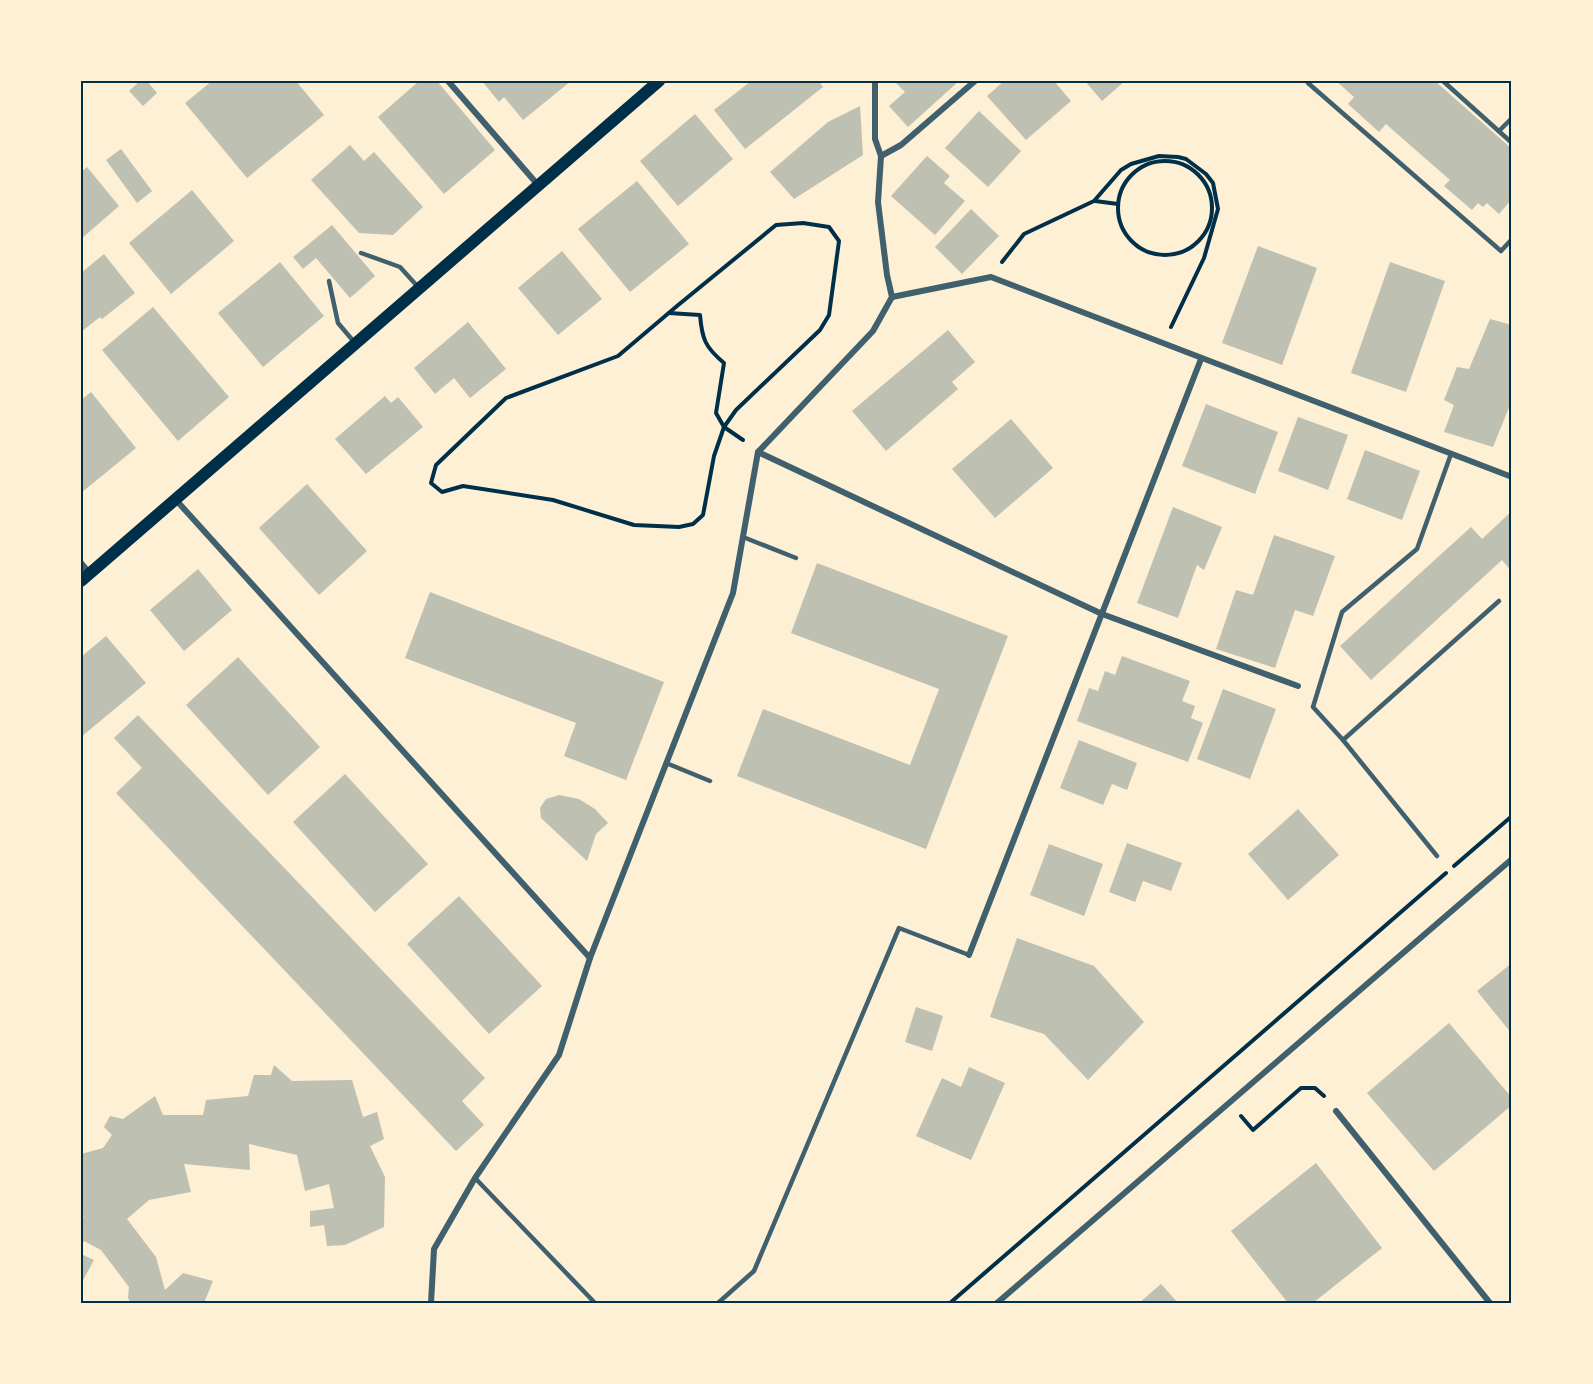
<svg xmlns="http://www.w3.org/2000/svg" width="1593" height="1384" font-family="'Open Sans',sans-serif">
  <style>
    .building { fill: #bec0b2 }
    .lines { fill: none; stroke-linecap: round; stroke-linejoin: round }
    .path { stroke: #003049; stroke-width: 4 }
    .service { stroke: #3f606c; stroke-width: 4.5 }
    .minor { stroke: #3f606c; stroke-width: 6 }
    .secondary { stroke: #003049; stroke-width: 12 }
    .neatline { fill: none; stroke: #003049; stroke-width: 2 }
  </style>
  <rect width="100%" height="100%" fill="#fdf0d5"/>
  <g class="building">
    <polygon points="140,81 147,81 157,93 143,106 129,91"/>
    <polygon points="212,81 296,81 324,115 247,178 185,103"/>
    <polygon points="419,81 437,81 495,150 444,194 378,117"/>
    <polygon points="482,81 571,81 523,120 504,97 499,102"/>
    <polygon points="751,81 819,81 823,87 745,149 714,110"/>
    <polygon points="898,81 959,81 908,127 889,106 905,92 896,83"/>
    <polygon points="1004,81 1054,81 1071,101 1026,140 987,96"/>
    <polygon points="1085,81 1125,81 1102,101"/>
    <polygon points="1336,81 1435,81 1512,149 1512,199 1499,214 1487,203 1483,207 1478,203 1472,210 1444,186 1450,180 1386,124 1379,132 1348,104 1354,97"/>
    <polygon points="860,106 863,155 794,199 770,172 828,122"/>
    <polygon points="979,111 1021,151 988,187 945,148"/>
    <polygon points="695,114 733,159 678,206 640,161"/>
    <polygon points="350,145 364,161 374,152 423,207 393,235 359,233 311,180"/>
    <polygon points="121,149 152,191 137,203 106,160"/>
    <polygon points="927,156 950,176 944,183 965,201 935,235 891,196"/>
    <polygon points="87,167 119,206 81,239 81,172"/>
    <polygon points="637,181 689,244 630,292 578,229"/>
    <polygon points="192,190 234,241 171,294 129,243"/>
    <polygon points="971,209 999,236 962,274 935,247"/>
    <polygon points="332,225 375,276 350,298 316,258 303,269 293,257"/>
    <polygon points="1258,246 1317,268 1282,365 1222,343"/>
    <polygon points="562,251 602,299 558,335 518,288"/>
    <polygon points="104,254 135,293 102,319 100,317 81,332 81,273"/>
    <polygon points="280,262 324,316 263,367 218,313"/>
    <polygon points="1390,262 1445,281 1406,392 1351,373"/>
    <polygon points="153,307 229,397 178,441 102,350"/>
    <polygon points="1490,319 1508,324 1512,328 1512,400 1493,447 1444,432 1454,405 1444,400 1457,367 1469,369"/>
    <polygon points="468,322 506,369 470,398 454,378 435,394 414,368"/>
    <polygon points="948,330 975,362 952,382 958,389 886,451 852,411"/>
    <polygon points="91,392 136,448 81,493 81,400"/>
    <polygon points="385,396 391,403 398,397 423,427 366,474 335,439"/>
    <polygon points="1206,404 1278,432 1255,494 1182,466"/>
    <polygon points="1298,417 1348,435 1328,490 1278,471"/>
    <polygon points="1011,419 1053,468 995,518 952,469"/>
    <polygon points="1365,450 1420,471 1402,520 1347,499"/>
    <polygon points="307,484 367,551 319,595 259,528"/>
    <polygon points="1173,507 1222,527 1204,570 1197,565 1178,618 1137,603"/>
    <polygon points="1512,511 1512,572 1502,560 1371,680 1340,646 1471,527 1482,539"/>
    <polygon points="1274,535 1335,556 1313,616 1295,610 1275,668 1216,649 1236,590 1253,595"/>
    <polygon points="817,563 1008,636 926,849 737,776 763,709 910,765 939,689 791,633"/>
    <polygon points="198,569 232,610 184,651 150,610"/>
    <polygon points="430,592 664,682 626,780 564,756 576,723 405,658"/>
    <polygon points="106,636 146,683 81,737 81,657"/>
    <polygon points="1122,656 1190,681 1182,701 1195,706 1191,718 1203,723 1188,762 1077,721 1089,688 1098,691 1105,671 1115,675"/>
    <polygon points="238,657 320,747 268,795 186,705"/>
    <polygon points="1223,689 1276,709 1250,779 1197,759"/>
    <polygon points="138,715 485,1078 462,1101 484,1125 456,1151 116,793 142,768 114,738"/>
    <polygon points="1079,740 1137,763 1127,790 1112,784 1103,805 1060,788"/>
    <polygon points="345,774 428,864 375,912 293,822"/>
    <polygon points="559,795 579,799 595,809 608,823 596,834 587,861 541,818 540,808 546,799"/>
    <polygon points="1298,809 1339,855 1288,900 1248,854"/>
    <polygon points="1127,843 1182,863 1171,891 1143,881 1135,902 1109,892"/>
    <polygon points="1049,844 1103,864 1084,916 1030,895"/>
    <polygon points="459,896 542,986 489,1034 407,944"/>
    <polygon points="1017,938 1094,966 1144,1022 1088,1080 1044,1034 990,1017"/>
    <polygon points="1512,963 1512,1034 1477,991"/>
    <polygon points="916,1007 943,1016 932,1051 905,1042"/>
    <polygon points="1449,1023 1512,1098 1512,1105 1434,1171 1367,1093"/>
    <polygon points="274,1065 292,1081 352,1080 363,1117 377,1112 384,1139 370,1146 385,1177 384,1227 345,1245 327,1246 324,1225 310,1227 310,1211 334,1208 329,1184 305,1191 297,1155 249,1144 250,1170 184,1164 191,1192 149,1200 127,1219 156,1257 165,1290 183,1273 213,1281 204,1303 131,1303 128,1298 129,1287 101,1250 84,1241 81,1247 81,1220 84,1216 81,1214 81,1154 103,1148 112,1135 104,1127 110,1116 123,1119 155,1096 163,1115 203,1115 206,1100 248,1096 254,1075 271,1075"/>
    <polygon points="969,1067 1005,1083 971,1160 916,1136 942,1078 961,1087"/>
    <polygon points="1316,1163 1382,1248 1313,1303 1288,1303 1231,1231"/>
    <polygon points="81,1254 94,1260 81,1284"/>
    <polygon points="1161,1284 1178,1303 1139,1303"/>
  </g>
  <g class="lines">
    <g class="path">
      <circle cx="1165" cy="208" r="47"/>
      <polyline points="1095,201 1118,204"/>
      <polygon points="803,223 829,227 839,241 829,315 820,330 736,410 724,427 714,456 703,515 693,524 679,527 634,525 553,500 463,486 442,492 431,483 436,465 506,398 618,356 677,306 776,225"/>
      <polyline points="1002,262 1024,234 1094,201 1121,170 1131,164 1159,156 1178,157 1186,159 1206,174 1213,183 1218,209 1204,258 1171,327"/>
      <path d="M669,313L700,315C702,339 705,347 724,363L716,413L724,427L743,440"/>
      <polyline points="1454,866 1512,816"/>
      <polyline points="1241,1116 1253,1130 1301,1088 1315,1088 1324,1096"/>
      <polyline points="950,1303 1446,873"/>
    </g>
    <g class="service">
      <polyline points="1309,81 1308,83 1501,251 1512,239"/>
      <polyline points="1443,81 1512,143"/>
      <polyline points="1499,131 1512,118"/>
      <polyline points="361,253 400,267 419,288"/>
      <polyline points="329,281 338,323 355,343"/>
      <polyline points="743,537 796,558"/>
      <polyline points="1343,740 1499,601"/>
      <polyline points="666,763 710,781"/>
      <polyline points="1437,856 1343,740 1313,707 1342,612 1417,549 1451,454"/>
      <polyline points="475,1178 595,1303"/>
      <polyline points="718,1303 754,1271 899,928 969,955"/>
    </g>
    <g class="minor">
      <polyline points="448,81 538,185"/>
      <polyline points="875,81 875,139 881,156 878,202 887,275 892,297"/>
      <polyline points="881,156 901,145 975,81"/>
      <polyline points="892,297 991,277 1512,477"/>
      <polyline points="758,452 1102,614 1298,686"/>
      <polyline points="176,500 590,958"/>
      <polyline points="81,563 90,574"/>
      <polyline points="969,955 1201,359"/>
      <polyline points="1336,1111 1490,1303"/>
      <polyline points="431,1303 434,1249 475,1178 559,1055 590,958 733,593 758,452 873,331 892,297"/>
      <polyline points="997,1303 1512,859"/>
    </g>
    <polyline class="secondary" points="81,581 659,81"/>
  </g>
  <rect width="1593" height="1384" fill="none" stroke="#fdf0d5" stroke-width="165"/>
  <rect x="82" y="82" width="1428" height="1220" class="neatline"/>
</svg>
